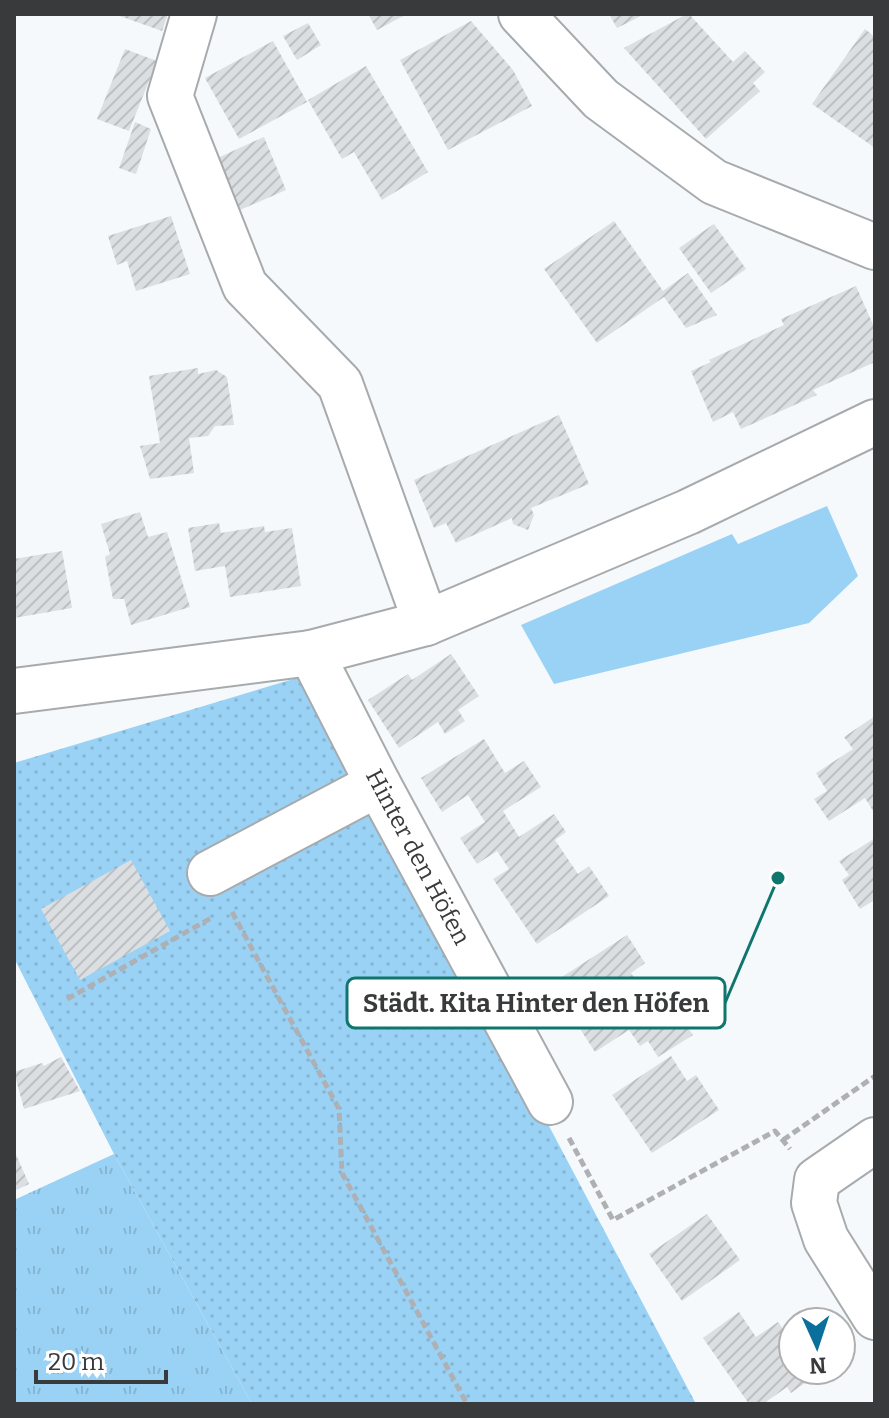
<svg xmlns="http://www.w3.org/2000/svg" width="889" height="1418" font-family="Bitter,serif">
  <style>
    .grass { fill: url(#grass-tufts) }
    .park { fill: #9ad2f5 }
    .garden { fill: url(#garden-dots) }
    .building { fill: url(#building-hatch) }
    .lines { fill: none; stroke-linecap: round; stroke-linejoin: round }
    .minor-casing { stroke: #a7abad; stroke-width: 48 }
    .path { stroke: #aeb0b3; stroke-width: 5; stroke-dasharray: 8 4; stroke-linecap: butt }
    .minor { stroke: #fff; stroke-width: 44 }
    .labels { text-anchor: middle; dominant-baseline: central; stroke-width: 6; stroke-linejoin: round; paint-order: stroke }
    .street-label { font-size: 24px; fill: #393a3b; stroke: #fff }
    .leader { fill: none; stroke: #0f766e; stroke-width: 3 }
    .callout-dot { fill: #0f766e; stroke: #fff; stroke-width: 3 }
    .callout { fill: #fff; stroke: #0f766e; stroke-width: 3 }
    .callout-label { font-size: 26px; text-anchor: middle; font-weight: bold; fill: #393a3b }
  </style>
  <defs>
    <pattern id="grass-tufts" width="24" height="20" patternUnits="userSpaceOnUse" patternTransform="scale(2)"><rect width="24" height="20" fill="#9ad2f5"/><path d="M3 7l-1-3M5 7V3M7 7l1-3M15 17l-1-3M17 17v-4M19 17l1-3" fill="none" stroke="#85b5d3"/></pattern>
    <pattern id="garden-dots" width="8" height="8" patternUnits="userSpaceOnUse" patternTransform="scale(2)"><rect width="8" height="8" fill="#9ad2f5"/><path d="M2 2h.1M6 6h.1" fill="none" stroke="#85b5d3" stroke-width="1.8" stroke-linecap="round"/></pattern>
    <pattern id="building-hatch" width="6" height="6" patternUnits="userSpaceOnUse" patternTransform="scale(2)"><rect width="6" height="6" fill="#dbdfe2"/><path d="M-1 1l2-2M0 6l6-6M5 7l2-2" fill="none" stroke="#bdc0c3"/></pattern>
  </defs>
  <rect width="100%" height="100%" fill="#f5f9fc"/>
  <polygon class="grass" points="114,1154 252,1404 14,1404 14,1200"/>
  <polygon class="park" points="827,506 858,576 809,623 554,684 521,625 732,534 738,544"/>
  <polygon class="garden" points="310,674 696,1404 252,1404 114,1154 14,958 14,763"/>
  <g class="building">
    <polygon points="114,14 168,14 162,31"/>
    <polygon points="368,14 407,14 377,30"/>
    <polygon points="609,14 645,14 617,28"/>
    <polygon points="687,14 689,14 733,62 745,51 765,72 753,83 760,91 706,139 624,48"/>
    <polygon points="471,21 513,70 532,106 448,150 400,60"/>
    <polygon points="308,23 321,45 297,60 283,36"/>
    <polygon points="865,29 875,37 875,148 812,104"/>
    <polygon points="273,41 307,102 239,139 205,78"/>
    <polygon points="125,49 157,61 129,131 97,119"/>
    <polygon points="366,66 428,172 382,200 354,152 342,159 308,100"/>
    <polygon points="135,122 151,129 136,174 119,168"/>
    <polygon points="264,137 286,190 233,213 211,161"/>
    <polygon points="171,216 190,274 136,291 127,261 117,265 108,236"/>
    <polygon points="614,221 663,291 688,273 717,315 686,328 664,297 597,343 544,269"/>
    <polygon points="714,224 746,269 711,293 679,248"/>
    <polygon points="856,286 875,329 875,362 813,390 817,395 741,429 733,412 713,422 691,371 711,362 709,360 784,325 781,319"/>
    <polygon points="198,368 198,374 216,370 227,377 234,425 215,426 208,436 189,438 194,473 150,479 140,446 160,443 149,376"/>
    <polygon points="559,415 589,484 531,508 534,515 528,530 513,524 512,518 456,543 446,523 434,528 414,480"/>
    <polygon points="140,512 148,537 167,532 190,607 131,625 124,599 113,599 105,557 110,554 101,524"/>
    <polygon points="219,523 221,533 264,526 265,532 292,528 301,586 230,597 225,566 195,571 188,528"/>
    <polygon points="62,551 72,608 14,618 14,559"/>
    <polygon points="451,654 479,696 458,710 465,721 445,734 438,722 399,748 368,700 408,674 412,680"/>
    <polygon points="875,716 875,814 865,798 829,821 814,799 827,791 816,773 853,749 844,737"/>
    <polygon points="484,739 505,773 524,761 541,787 503,811 519,837 554,814 566,832 555,840 578,874 589,866 609,896 537,944 493,879 509,869 497,851 477,864 460,838 485,822 468,795 442,812 421,778"/>
    <polygon points="875,838 875,905 873,901 860,909 842,880 849,875 839,861"/>
    <polygon points="131,860 170,931 80,980 41,909"/>
    <polygon points="627,935 645,963 631,973 655,1010 670,1001 693,1035 658,1057 648,1041 640,1046 629,1030 595,1052 551,984"/>
    <polygon points="671,1056 687,1081 696,1075 719,1110 652,1153 612,1095"/>
    <polygon points="61,1057 80,1091 24,1109 14,1072 42,1063 44,1066"/>
    <polygon points="14,1150 29,1184 14,1191"/>
    <polygon points="707,1214 740,1260 682,1301 649,1254"/>
    <polygon points="739,1312 756,1337 778,1322 793,1343 793,1370 823,1370 791,1393 787,1387 763,1404 749,1404 703,1338"/>
  </g>
  <g class="lines">
    <g class="minor-casing">
      <g id="minor">
        <polyline points="194,14 170,96 245,286 340,384 426,623"/>
        <polyline points="521,14 601,99 714,182 875,247"/>
        <polyline points="311,653 378,784 550,1102"/>
        <polyline points="14,691 311,653 426,623 688,512 875,422"/>
        <polyline points="210,873 378,784"/>
        <polyline points="875,1140 817,1180 814,1203 826,1239 875,1317"/>
      </g>
    </g>
    <g class="path">
      <polyline points="232,912 339,1109 342,1173 467,1404"/>
      <polyline points="67,999 213,917"/>
      <polyline points="569,1138 613,1220 775,1131 790,1149"/>
      <polyline points="783,1140 875,1076"/>
    </g>
    <use href="#minor" class="minor"/>
  </g>
  <g class="labels">
    <g class="street-label">
      <text transform="translate(418 857) rotate(62)">Hinter den Höfen</text>
    </g>
  </g>
  <path class="leader" d="M778 878L725 1003"/>
  <circle class="callout-dot" cx="778" cy="878" r="8"/>
  <rect class="callout" x="347" y="978" width="378" height="50" rx="8"/>
  <g class="callout-label">
    <text x="536" y="1012">Städt. Kita Hinter den Höfen</text>
  </g>
  <rect width="889" height="1418" fill="none" stroke="#393a3b" stroke-width="32"/>
  <g transform="translate(817 1346) rotate(177)"><circle r="38" fill="#ffffff" stroke="#b0b0b1" stroke-width="2"/>
  <path d="M0-6L14 30L0 20L-14 30Z" fill="#0b6f9c"/>
  <text y="-12" font-size="22" font-weight="bold" text-anchor="middle" fill="#393a3b">N</text>
  </g>
  <path d="M36 1370v12h130v-12" fill="none" stroke="#393a3b" stroke-width="4"/>
  <text x="48" y="1370" font-size="24" fill="#393a3b" stroke="#ffffff" stroke-width="6" paint-order="stroke">20 m</text>
</svg>
